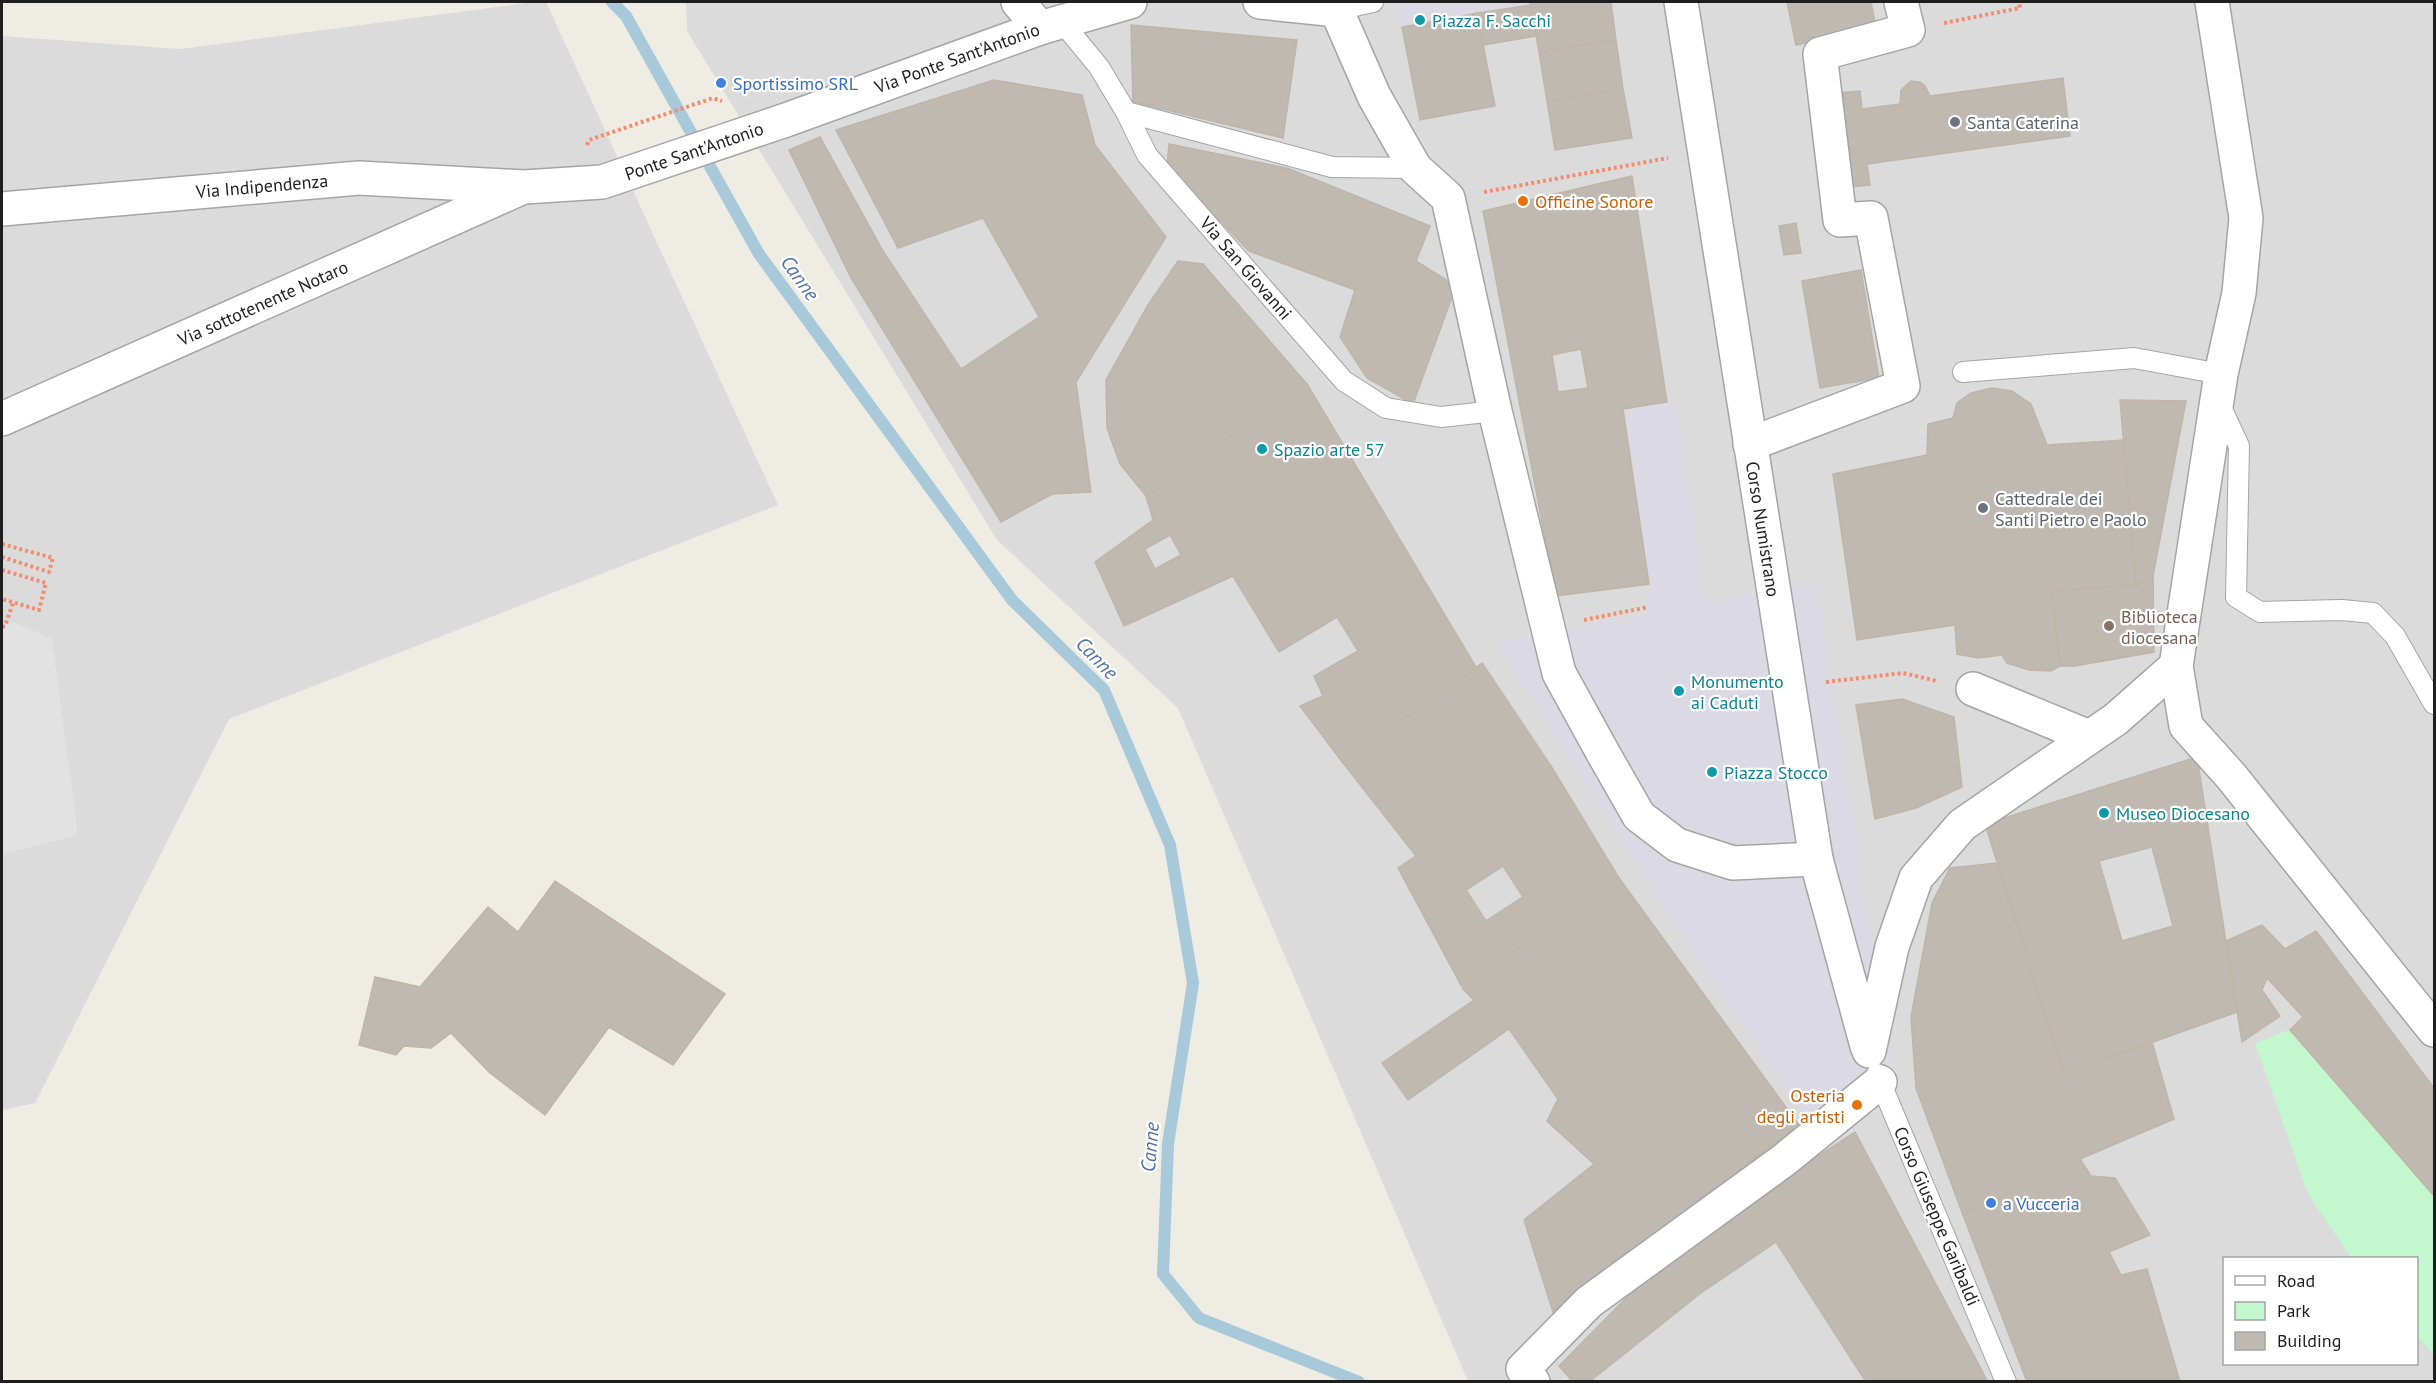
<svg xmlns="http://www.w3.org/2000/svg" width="2436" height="1383" font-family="'PT Sans',sans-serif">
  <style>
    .residential { fill: #dcdbdb; fill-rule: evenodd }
    .park { fill: #c3f7cd }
    .parking { fill: #e2e2e2 }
    .plaza { fill: #dad9e4 }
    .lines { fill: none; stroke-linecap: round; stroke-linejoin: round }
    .stream { stroke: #a7c9da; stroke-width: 12 }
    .building { fill: #bfb9b1; stroke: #c0b5a7; stroke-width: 1.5; fill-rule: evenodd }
    .lane-casing { stroke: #a5a5a5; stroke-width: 22 }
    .street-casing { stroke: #a5a5a5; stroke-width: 36 }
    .path { stroke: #f48d70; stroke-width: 4; stroke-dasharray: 3 3; stroke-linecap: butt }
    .lane { stroke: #fff; stroke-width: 20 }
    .street { stroke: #fff; stroke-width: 33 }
    .culture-dot { fill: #0f9aa8; stroke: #fff; stroke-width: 2 }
    .shop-dot { fill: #3f7fe0; stroke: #fff; stroke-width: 2 }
    .worship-dot { fill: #6b7280; stroke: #fff; stroke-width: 2 }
    .food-dot { fill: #e8710a; stroke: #fff; stroke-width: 2 }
    .education-dot { fill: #8d6e63; stroke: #fff; stroke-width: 2 }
    .labels { text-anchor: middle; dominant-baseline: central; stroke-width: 4.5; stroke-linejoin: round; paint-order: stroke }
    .culture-label { font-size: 18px; fill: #0d838f; stroke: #fff; text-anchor: start }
    .street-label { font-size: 18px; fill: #1e1e1e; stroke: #fff }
    .shop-label { font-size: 18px; fill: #366cbe; stroke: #fff; text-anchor: start }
    .worship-label { font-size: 18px; fill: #5b616d; stroke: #fff; text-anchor: start }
    .food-label { font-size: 18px; fill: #c56008; stroke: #fff; text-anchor: start }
    .education-label { font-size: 18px; fill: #785e54; stroke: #fff; text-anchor: start }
    .water-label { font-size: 20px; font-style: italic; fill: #4e71aa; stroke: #fff }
  </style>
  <rect width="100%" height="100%" fill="#efece4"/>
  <g class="residential">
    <polygon points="534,2 546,2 778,505 229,719 35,1103 2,1110 2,36 180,49"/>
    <path d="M686,2H2434V1381H1468L1178,708L997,540L687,31ZM2224,1258H2416V1364H2224Z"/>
  </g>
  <polygon class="park" points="2290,1030 2434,1196 2434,1355 2417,1336 2416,1258 2351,1258 2308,1194 2255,1043"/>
  <polygon class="parking" points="7,620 52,639 78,835 2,854 2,627 5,626"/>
  <g class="plaza">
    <polygon points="1392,2 1530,2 1531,5 1402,27"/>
    <polygon points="1667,402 1678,409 1706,602 1816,581 1892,1064 1802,1115 1660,902 1496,643 1648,613 1649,584 1623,409"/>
  </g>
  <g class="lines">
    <polyline class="stream" points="612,2 626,16 759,254 1012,600 1104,690 1170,845 1193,983 1168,1144 1163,1274 1199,1318 1359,1382"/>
  </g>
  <g class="building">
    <polygon points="1530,2 1611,2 1616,40 1539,52"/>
    <polygon points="1787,2 1871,2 1876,28 1796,45"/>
    <polygon points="1531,5 1536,36 1484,45 1477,13"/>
    <polygon points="1477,13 1495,106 1420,120 1402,27"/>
    <polygon points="1131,25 1297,40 1283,138 1133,102"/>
    <polygon points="1616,40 1623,89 1547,101 1539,52"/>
    <polygon points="2063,78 2070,136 1867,164 1870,185 1850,187 1838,93 1860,91 1862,109 1900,104 1901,90 1911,81 1920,82 1925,86 1930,96"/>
    <polygon points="994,80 1082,95 1095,145 1166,237 1076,382 1091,492 1052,494 1001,522 851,278 789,150 820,137 883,251 961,369 1039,317 983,218 898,248 836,130"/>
    <polygon points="1623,89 1632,138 1555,150 1547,101"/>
    <polygon points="1169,144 1287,168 1430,226 1416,261 1456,286 1413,404 1367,378 1340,337 1355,290 1249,251 1167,166"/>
    <path d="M1632,176L1667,402L1623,409L1649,584L1556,596L1483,211ZM1581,349L1588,388L1558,392L1552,355Z"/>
    <polygon points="1796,223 1801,253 1784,255 1779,226"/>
    <polygon points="1178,261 1203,264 1307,384 1146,496 1120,464 1107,428 1106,380 1148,305"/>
    <polygon points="1861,270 1879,378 1820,388 1802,281"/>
    <path d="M1307,384L1476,667L1343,763L1300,706L1323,696L1314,676L1358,651L1337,617L1279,652L1233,576L1124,626L1095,562L1153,520L1146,496ZM1170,535L1181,555L1155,569L1145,549Z"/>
    <polygon points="1992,388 2012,391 2031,404 2047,445 2124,440 2136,585 2052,591 2060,666 2051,671 2029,670 2007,663 2002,655 1978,658 1957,654 1955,625 1857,640 1833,474 1927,455 1928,424 1953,418 1957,403 1971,393"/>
    <polygon points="2120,400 2186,401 2153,576 2136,585"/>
    <polygon points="2153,576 2154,652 2075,666 2060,666 2052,591 2136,585"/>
    <polygon points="1482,663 1551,766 1416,856 1343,763"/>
    <polygon points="1902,699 1954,717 1962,787 1916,808 1875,819 1856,705"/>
    <path d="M2197,757L2237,1012L2064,1074L1985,824ZM2152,847L2173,926L2122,941L2099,861Z"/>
    <path d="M1551,766L1619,878L1463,989L1398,868ZM1503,866L1523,897L1486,921L1466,890Z"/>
    <polygon points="1997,863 2064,1074 2152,1042 2174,1119 2080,1159 1963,1215 1916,1088 1911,1017 1932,903 1950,868"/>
    <polygon points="1619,878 1799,1125 1553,1312 1524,1220 1594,1164 1547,1121 1558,1099 1509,1029 1408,1100 1382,1063 1474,1000 1463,989"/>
    <polygon points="555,881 725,994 673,1065 609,1027 545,1115 490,1073 451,1033 431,1048 404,1046 396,1055 359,1045 375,977 420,987 488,907 518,932"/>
    <polygon points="2262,925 2285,949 2316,931 2434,1088 2434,1196 2290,1030 2303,1017 2267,978 2262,990 2280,1016 2242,1042 2226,941"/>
    <polygon points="1855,1132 1988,1382 1866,1382 1776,1242 1701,1293 1589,1382 1573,1382 1559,1366 1631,1293 1743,1205"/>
    <polygon points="2080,1159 2091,1176 2115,1178 2150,1235 2109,1252 2121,1275 2147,1269 2180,1382 2027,1382 1963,1215"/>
  </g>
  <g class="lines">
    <g class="lane-casing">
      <g id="lane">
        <polyline points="1337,10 1373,2"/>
        <polyline points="1062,22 1099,67 1126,112 1147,155 1344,381 1386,408 1441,417 1495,411"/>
        <polyline points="1126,112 1332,167 1415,168"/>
        <polyline points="1963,372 2134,358 2221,374"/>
        <polyline points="2219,403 2239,446 2236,597 2260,612 2342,610 2373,613 2395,636 2434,704"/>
        <polyline points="1877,1074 2006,1382"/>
      </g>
    </g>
    <g class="street-casing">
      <g id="street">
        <polyline points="1018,2 1040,28"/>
        <polyline points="1260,2 1337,10"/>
        <polyline points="1333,2 1374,96 1415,168 1448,198 1495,411 1559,673 1603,753 1639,816 1677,845 1733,863 1816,859"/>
        <polyline points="1681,2 1816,859 1867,1046"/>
        <polyline points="2,209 359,178 524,187 602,182 786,120 1040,28 1130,2"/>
        <polyline points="2,419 519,189"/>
        <polyline points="1750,444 1903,386 1871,218 1840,220 1820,54 1908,30 1901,2"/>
        <polyline points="2176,666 2186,726 2231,776 2434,1030"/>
        <polyline points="1973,689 2089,737"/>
        <polyline points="1869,1051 1892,947 1916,878 1962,825 2116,719 2176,666 2221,374 2239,293 2246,218 2212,2"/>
        <polyline points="1533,1382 1523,1369 1589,1302 1784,1160 1880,1082"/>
      </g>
    </g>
    <g class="path">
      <polyline points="1944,23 2020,8 2019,2"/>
      <polyline points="587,145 589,140 713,98 722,101"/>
      <polyline points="1484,192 1668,158"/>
      <polyline points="2,544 53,558 49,572 2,557"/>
      <polyline points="2,570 46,583 39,610 2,599"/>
      <polyline points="1584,620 1648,607"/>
      <polyline points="2,627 5,626 13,603"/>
      <polyline points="1826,682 1903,673 1937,681"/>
    </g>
    <use href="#lane" class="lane"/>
    <use href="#street" class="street"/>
  </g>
  <g class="culture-dot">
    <circle cx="1420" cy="20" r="6"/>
    <circle cx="1262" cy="449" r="6"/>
    <circle cx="1679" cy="691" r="6"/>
    <circle cx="1712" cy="772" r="6"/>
    <circle cx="2104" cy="813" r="6"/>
  </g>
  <g class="shop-dot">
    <circle cx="721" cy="83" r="6"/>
    <circle cx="1991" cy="1203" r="6"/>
  </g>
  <g class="worship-dot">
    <circle cx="1955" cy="122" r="6"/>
    <circle cx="1983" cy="508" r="6"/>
  </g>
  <g class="food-dot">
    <circle cx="1523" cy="201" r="6"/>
    <circle cx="1857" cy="1105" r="6"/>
  </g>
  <circle class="education-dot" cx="2109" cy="626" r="6"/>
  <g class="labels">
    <g class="culture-label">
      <text x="1432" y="20">Piazza F. Sacchi</text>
      <text x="1274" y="449">Spazio arte 57</text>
      <text x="1691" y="681">Monumento<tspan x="1691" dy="21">ai Caduti</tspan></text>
      <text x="1724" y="772">Piazza Stocco</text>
      <text x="2116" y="813">Museo Diocesano</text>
    </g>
    <g class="street-label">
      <text transform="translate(957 58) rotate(-20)">Via Ponte Sant'Antonio</text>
      <text transform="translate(694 151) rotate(-19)">Ponte Sant'Antonio</text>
      <text transform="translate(262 186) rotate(-5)">Via Indipendenza</text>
      <text transform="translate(1246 268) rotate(49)">Via San Giovanni</text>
      <text transform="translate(263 303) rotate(-24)">Via sottotenente Notaro</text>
      <text transform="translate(1763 529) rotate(81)">Corso Numistrano</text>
      <text transform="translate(1937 1216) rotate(67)">Corso Giuseppe Garibaldi</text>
    </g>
    <g class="shop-label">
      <text x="733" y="83">Sportissimo SRL</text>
      <text x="2003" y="1203">a Vucceria</text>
    </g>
    <g class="worship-label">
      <text x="1967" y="122">Santa Caterina</text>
      <text x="1995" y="498">Cattedrale dei<tspan x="1995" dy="21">Santi Pietro e Paolo</tspan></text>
    </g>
    <g class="food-label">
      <text x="1535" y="201">Officine Sonore</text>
      <text x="1845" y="1095" text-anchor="end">Osteria<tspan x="1845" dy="21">degli artisti</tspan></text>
    </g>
    <g class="education-label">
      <text x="2121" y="616">Biblioteca<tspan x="2121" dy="21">diocesana</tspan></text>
    </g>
    <g class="water-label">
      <text transform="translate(800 278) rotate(54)">Canne</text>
      <text transform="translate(1097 658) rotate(46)">Canne</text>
      <text transform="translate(1150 1147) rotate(-85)">Canne</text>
    </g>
  </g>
  <rect width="2436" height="1383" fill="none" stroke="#1e1e1e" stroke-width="6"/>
  <rect x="2223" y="1257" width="195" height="108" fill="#ffffff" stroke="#a5a5a5" stroke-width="1.5"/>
  <rect x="2235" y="1276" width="30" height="9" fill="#ffffff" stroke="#a5a5a5" stroke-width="1.5"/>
  <text x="2277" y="1287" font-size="18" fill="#1e1e1e">Road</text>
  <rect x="2235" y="1302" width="30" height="18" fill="#c3f7cd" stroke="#a5a5a5" stroke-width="1.5"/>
  <text x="2277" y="1317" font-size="18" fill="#1e1e1e">Park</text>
  <rect x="2235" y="1332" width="30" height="18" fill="#bfb9b1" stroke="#a5a5a5" stroke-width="1.5"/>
  <text x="2277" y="1347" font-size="18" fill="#1e1e1e">Building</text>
</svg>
